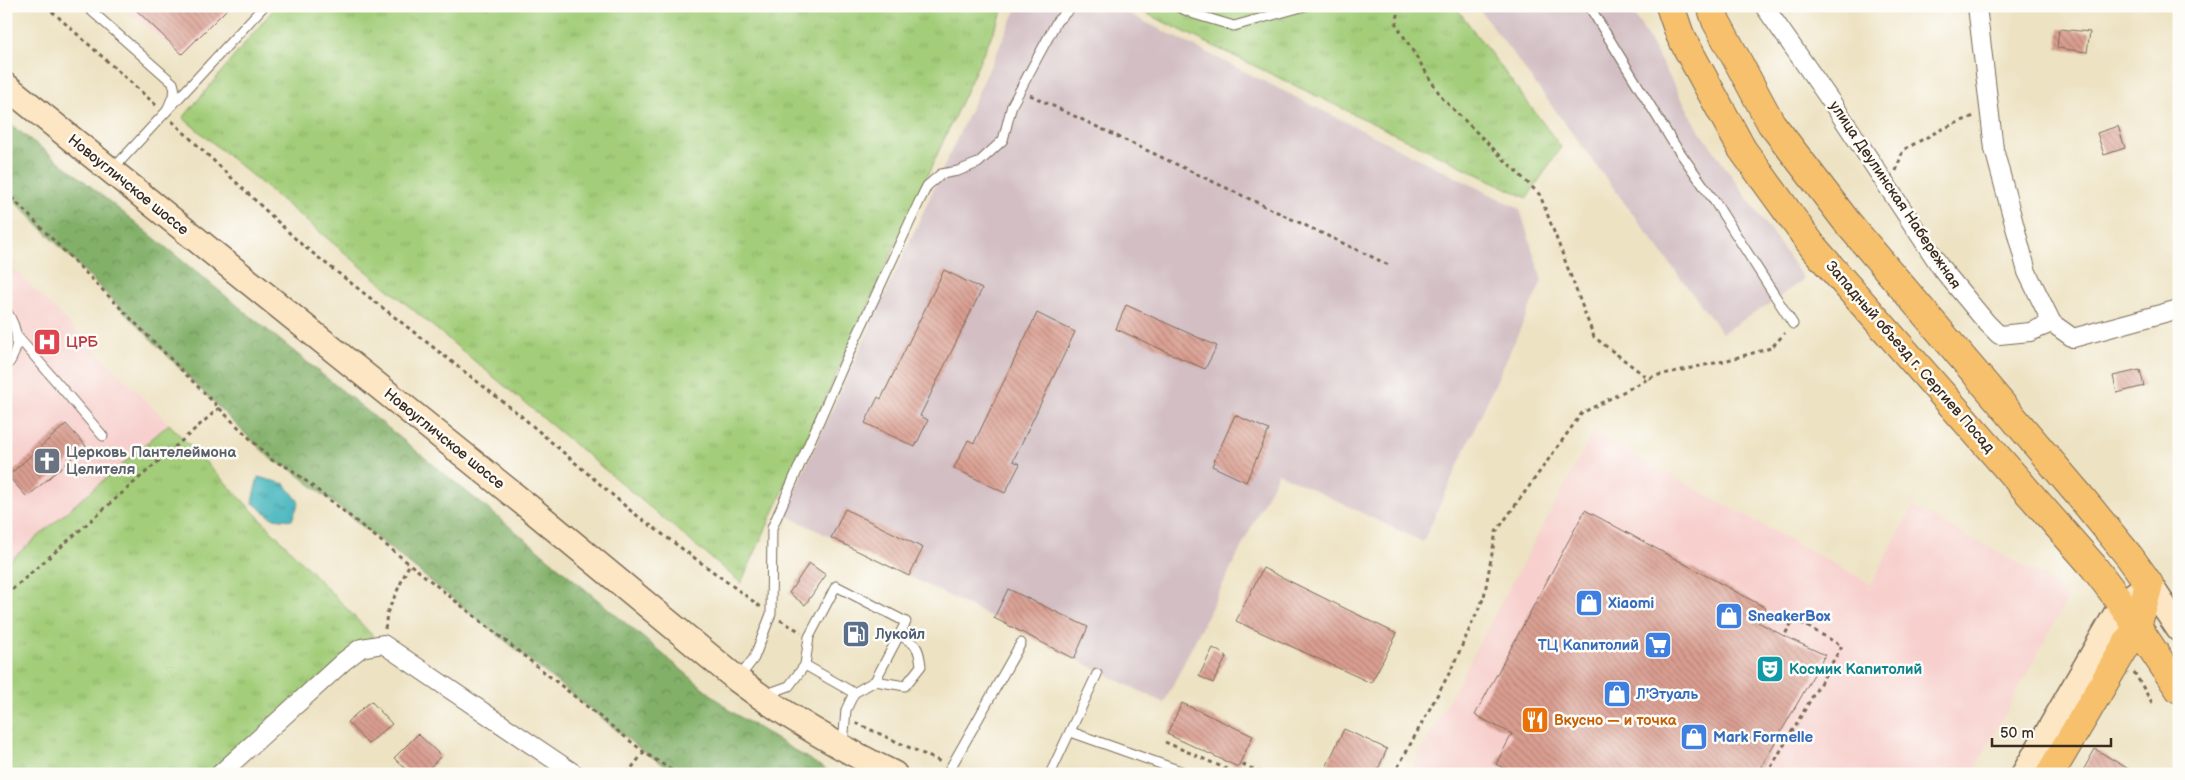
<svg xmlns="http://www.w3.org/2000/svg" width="2185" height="780" font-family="'Balsamiq Sans',sans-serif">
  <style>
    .built { fill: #f7d0cd }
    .industrial { fill: #d2bec3 }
    .grass { fill: url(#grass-tufts); stroke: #6f7c4c }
    .forest { fill: url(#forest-crowns); stroke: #5e6d44 }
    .water { fill: url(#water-ripples); stroke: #40706e }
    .building { fill: url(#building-back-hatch) }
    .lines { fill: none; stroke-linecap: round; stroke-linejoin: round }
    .lane-casing { stroke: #796a57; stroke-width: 11 }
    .street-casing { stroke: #796a57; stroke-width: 20 }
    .secondary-casing { stroke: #796a57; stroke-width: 28 }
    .primary-casing { stroke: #796a57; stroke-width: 30 }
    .path { stroke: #796a57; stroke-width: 3; stroke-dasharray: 4 4; stroke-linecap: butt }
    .lane { stroke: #fff; stroke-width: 9 }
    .street { stroke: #fff; stroke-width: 18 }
    .secondary { stroke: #fce6c4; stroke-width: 25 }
    .primary { stroke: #f7c06c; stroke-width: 28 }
    .labels { text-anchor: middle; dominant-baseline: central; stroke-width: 5; stroke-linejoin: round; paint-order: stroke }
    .street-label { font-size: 15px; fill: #3b2a1e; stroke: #fdfcf7 }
    .health-label { font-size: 15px; font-weight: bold; fill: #be3a42; stroke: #fdfcf7; text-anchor: start }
    .worship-label { font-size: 15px; font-weight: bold; fill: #5b616d; stroke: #fdfcf7; text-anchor: start }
    .shop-label { font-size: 15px; font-weight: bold; fill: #366cbe; stroke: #fdfcf7; text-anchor: start }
    .service-label { font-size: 15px; font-weight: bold; fill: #4e5e75; stroke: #fdfcf7; text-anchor: start }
    .culture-label { font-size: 15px; font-weight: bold; fill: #0d838f; stroke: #fdfcf7; text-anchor: start }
    .food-label { font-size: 15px; font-weight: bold; fill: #c56008; stroke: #fdfcf7; text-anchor: start }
  </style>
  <defs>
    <pattern id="grass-tufts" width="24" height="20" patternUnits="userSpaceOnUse" patternTransform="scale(1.25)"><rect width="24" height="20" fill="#a3cd79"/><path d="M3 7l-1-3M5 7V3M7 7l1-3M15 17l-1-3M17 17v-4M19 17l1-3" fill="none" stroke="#8db068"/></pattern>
    <pattern id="forest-crowns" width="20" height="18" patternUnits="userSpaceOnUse" patternTransform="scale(1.25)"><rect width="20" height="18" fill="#82b069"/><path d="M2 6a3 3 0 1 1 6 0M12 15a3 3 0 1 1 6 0" fill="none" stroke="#6c8f56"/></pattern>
    <pattern id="water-ripples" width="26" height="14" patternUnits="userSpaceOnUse" patternTransform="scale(1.25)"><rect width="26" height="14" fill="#45b5bd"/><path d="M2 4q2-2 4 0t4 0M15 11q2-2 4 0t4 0" fill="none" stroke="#3b9399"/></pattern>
    <pattern id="building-back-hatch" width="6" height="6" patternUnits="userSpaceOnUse" patternTransform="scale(1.25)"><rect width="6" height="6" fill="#da9e91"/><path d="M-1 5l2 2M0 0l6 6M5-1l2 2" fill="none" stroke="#b28176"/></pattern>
  </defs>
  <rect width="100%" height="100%" fill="#fdfcf7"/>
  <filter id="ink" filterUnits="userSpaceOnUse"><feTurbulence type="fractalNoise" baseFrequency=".02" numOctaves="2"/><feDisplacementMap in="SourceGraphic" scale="10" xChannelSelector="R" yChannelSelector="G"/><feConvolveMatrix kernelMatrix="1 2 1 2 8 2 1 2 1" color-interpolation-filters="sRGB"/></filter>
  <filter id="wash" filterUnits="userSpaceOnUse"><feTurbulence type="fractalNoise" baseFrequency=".0096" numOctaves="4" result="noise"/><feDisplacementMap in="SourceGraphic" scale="20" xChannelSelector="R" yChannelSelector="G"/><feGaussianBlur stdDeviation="1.12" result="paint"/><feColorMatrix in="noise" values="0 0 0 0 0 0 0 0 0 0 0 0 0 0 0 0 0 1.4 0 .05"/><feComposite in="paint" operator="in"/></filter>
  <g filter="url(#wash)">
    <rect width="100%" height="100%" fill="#ede2c2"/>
    <g class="built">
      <polygon points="122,6 234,6 184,58"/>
      <polygon points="6,261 169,424 6,564"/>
      <polygon points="1593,433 1871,584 1913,507 2047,579 2067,600 1972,774 1409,774"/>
    </g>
    <g class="industrial">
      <polygon points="1018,6 1113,6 1520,209 1542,281 1423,542 1278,473 1164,703 784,514"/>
      <polygon points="1477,6 1630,6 1698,128 1804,279 1772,302 1722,333"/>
    </g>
    <g class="grass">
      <polygon points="276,6 1005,6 741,583 183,118"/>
      <polygon points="1131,6 1455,6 1561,147 1527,198"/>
      <polygon points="169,424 373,636 220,774 6,774 6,564"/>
    </g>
    <polygon class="forest" points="6,121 73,172 531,544 732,712 833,774 679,774 644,752 291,469 272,460 219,408 6,192"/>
    <polygon class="water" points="258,477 285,484 299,502 292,520 272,518 252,502"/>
    <g id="blocks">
      <g class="building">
        <polygon points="132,6 230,6 182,54"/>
        <polygon points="2059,29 2090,32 2087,52 2057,48"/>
        <polygon points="2118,126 2125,148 2104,155 2097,133"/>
        <polygon points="944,270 982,289 920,416 928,420 915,447 865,423 878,397 881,399"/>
        <polygon points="1126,305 1217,346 1205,369 1116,329"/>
        <polygon points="1037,313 1075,332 1013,461 1020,464 1005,493 954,468 968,440 974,443"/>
        <polygon points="2140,370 2144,386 2117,393 2113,376"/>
        <polygon points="1235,415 1269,430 1246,482 1212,466"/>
        <polygon points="66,424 86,446 27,497 8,476"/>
        <polygon points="845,509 923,548 909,576 831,538"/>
        <polygon points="1585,510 1766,608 1758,622 1784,636 1825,655 1757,774 1514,774 1496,764 1512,734 1475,715"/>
        <polygon points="809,563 826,575 805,605 789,593"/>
        <polygon points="1263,568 1397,634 1371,683 1236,621"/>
        <polygon points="1008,589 1088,627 1074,659 994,618"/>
        <polygon points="1213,648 1227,656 1213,683 1199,676"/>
        <polygon points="371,701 392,724 368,744 347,722"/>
        <polygon points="1182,703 1253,736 1238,767 1167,734"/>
        <polygon points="1344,729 1387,749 1376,774 1323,774"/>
        <polygon points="418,734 441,756 424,774 411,774 394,758"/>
        <polygon points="2095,749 2137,774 2081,774"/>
      </g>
    </g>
  </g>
  <g filter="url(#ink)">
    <use href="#blocks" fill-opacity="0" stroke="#796a57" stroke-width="1"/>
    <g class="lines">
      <g class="lane-casing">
        <g id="lane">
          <polyline points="86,6 173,83 175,91 168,108"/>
          <polyline points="1176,6 1194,14 1234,26 1305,6"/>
          <polyline points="1589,6 1672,141 1715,202 1793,324"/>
          <polyline points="113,169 264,6"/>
          <path d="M6,311C19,329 21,349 6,367"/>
          <polyline points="17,336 103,436"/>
          <polyline points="805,665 809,637 836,586 906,622 875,681 854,693"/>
          <polyline points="739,678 754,658 771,614 772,528 844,364 919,202 927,186 941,174 958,171 978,163 1003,140 1012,105 1057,21 1073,6"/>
          <path d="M875,681L905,686L921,666C919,646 916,644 899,635"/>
          <polyline points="764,695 789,686 805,665 854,693 846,710 843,744"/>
          <polyline points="1071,732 1189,774"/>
          <polyline points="947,774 1021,643"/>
          <polyline points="1050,774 1097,674"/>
        </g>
      </g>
      <g class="street-casing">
        <g id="street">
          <polyline points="1764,6 1837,110 1942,269 1986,322 1999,335 2030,332 2052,323"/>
          <polyline points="1977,6 1994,149 2027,272 2052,323 2073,338 2179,309"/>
          <polyline points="220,774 344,661 361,648 383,644 575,774"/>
        </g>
      </g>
      <g class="secondary-casing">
        <g id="secondary">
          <path d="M6,86L536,513L738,680C783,714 843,750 894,774"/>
          <polyline points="2024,774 2122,604 2149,584 2179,629"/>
        </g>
      </g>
      <g class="primary-casing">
        <g id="primary">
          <polyline points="1670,6 1680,35 1742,149 1814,248 2093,566 2122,604 2179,689"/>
          <polyline points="1711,6 1716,21 1771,123 1847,222 2079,495 2129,556 2149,584 2137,627 2050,774"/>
        </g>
      </g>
      <g class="path">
        <polyline points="46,6 157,106"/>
        <polyline points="1400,6 1396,24 1442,98 1540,195 1594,337 1649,379"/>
        <polyline points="1030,95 1391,266"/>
        <polyline points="172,121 301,244 520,415 631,511 761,607"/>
        <polyline points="1896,171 1903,150 1942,129 1974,116"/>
        <polyline points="6,192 229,418 272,460 291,469 644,752 677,774"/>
        <polyline points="6,595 219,408"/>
        <polyline points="780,620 801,632"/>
        <polyline points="385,629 387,613 409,565"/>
        <polyline points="2134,672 2154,706"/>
        <polyline points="856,723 941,762"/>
        <polyline points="1165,742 1238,774"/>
        <polyline points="961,770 972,774"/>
        <polyline points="627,774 644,752"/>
        <polyline points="1240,774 1244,765 1264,774"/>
        <polyline points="1394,774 1451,670 1484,597 1496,532 1582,413 1654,376 1724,361 1771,348 1785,333"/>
        <polyline points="1767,774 1842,646 1794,619 1784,636"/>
      </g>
      <use href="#lane" class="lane"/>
      <use href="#street" class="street"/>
      <use href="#secondary" class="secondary"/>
      <use href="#primary" class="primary"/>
    </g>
  </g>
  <defs>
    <g id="hospital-square" transform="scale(1.4375)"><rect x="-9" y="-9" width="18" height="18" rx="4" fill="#e0444e" stroke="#fdfcf7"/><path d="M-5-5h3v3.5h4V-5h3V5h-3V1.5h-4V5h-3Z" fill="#fff"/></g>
    <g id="church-square" transform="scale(1.4375)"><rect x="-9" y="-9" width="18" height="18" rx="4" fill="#6b7280" stroke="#fdfcf7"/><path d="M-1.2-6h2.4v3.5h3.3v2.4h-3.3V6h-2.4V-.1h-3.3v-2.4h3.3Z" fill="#fff"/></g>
    <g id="shop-square" transform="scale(1.4375)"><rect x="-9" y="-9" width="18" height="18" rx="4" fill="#3f7fe0" stroke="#fdfcf7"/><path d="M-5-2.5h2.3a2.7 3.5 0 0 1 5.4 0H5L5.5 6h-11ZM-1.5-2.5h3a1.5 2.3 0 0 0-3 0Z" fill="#fff"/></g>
    <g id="fuel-square" transform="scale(1.4375)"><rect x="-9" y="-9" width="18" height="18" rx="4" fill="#5c6f8a" stroke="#fdfcf7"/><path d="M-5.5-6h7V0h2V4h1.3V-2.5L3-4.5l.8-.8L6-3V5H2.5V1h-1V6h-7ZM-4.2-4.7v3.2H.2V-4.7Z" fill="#fff"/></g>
    <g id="supermarket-square" transform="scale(1.4375)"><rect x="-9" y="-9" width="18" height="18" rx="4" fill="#3f7fe0" stroke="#fdfcf7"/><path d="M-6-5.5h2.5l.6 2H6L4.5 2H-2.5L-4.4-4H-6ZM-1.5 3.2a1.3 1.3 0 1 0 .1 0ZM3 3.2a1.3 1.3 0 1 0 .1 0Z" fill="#fff"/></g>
    <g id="theatre-square" transform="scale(1.4375)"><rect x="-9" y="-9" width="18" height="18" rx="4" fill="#0f9aa8" stroke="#fdfcf7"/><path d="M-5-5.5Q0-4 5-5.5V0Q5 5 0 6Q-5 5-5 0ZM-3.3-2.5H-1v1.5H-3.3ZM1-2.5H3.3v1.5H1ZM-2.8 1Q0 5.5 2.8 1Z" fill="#fff"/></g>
    <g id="restaurant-square" transform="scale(1.4375)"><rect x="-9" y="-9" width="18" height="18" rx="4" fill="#e8710a" stroke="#fdfcf7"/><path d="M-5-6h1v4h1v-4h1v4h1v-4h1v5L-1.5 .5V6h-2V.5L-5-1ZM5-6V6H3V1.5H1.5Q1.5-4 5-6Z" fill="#fff"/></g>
  </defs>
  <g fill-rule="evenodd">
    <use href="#hospital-square" x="47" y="342"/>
    <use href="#church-square" x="47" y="461"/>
    <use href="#shop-square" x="1589" y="603"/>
    <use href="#shop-square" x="1729" y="616"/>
    <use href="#fuel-square" x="856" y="634"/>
    <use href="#supermarket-square" x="1658" y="645"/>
    <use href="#theatre-square" x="1770" y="669"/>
    <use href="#shop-square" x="1617" y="694"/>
    <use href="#restaurant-square" x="1535" y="720"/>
    <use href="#shop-square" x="1694" y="737"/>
  </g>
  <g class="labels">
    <g class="street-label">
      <text transform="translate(128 185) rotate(39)">Новоугличское шоссе</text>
      <text transform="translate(1895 195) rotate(56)">улица Деулинская Набережная</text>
      <text transform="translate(1910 357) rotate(49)">Западный объезд г. Сергиев Посад</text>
      <text transform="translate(444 439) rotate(39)">Новоугличское шоссе</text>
    </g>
    <g class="health-label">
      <text x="66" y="342">ЦРБ</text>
    </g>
    <g class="worship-label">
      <text x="66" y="452">Церковь Пантелеймона<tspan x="66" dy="17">Целителя</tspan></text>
    </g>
    <g class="shop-label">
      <text x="1608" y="603">Xiaomi</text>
      <text x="1748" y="616">SneakerBox</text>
      <text x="1639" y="645" text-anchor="end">ТЦ Капитолий</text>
      <text x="1636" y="694">Л'Этуаль</text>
      <text x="1713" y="737">Mark Formelle</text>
    </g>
    <g class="service-label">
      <text x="875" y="634">Лукойл</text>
    </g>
    <g class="culture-label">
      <text x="1789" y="669">Космик Капитолий</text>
    </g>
    <g class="food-label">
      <text x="1554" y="720">Вкусно — и точка</text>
    </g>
  </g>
  <rect width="2185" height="780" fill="none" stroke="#fdfcf7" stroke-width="25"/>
  <path d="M1992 738v8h119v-8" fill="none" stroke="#3b2a1e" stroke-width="2.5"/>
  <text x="2000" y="738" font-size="15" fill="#3b2a1e" stroke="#fdfcf7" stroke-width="4" paint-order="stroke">50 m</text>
</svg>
